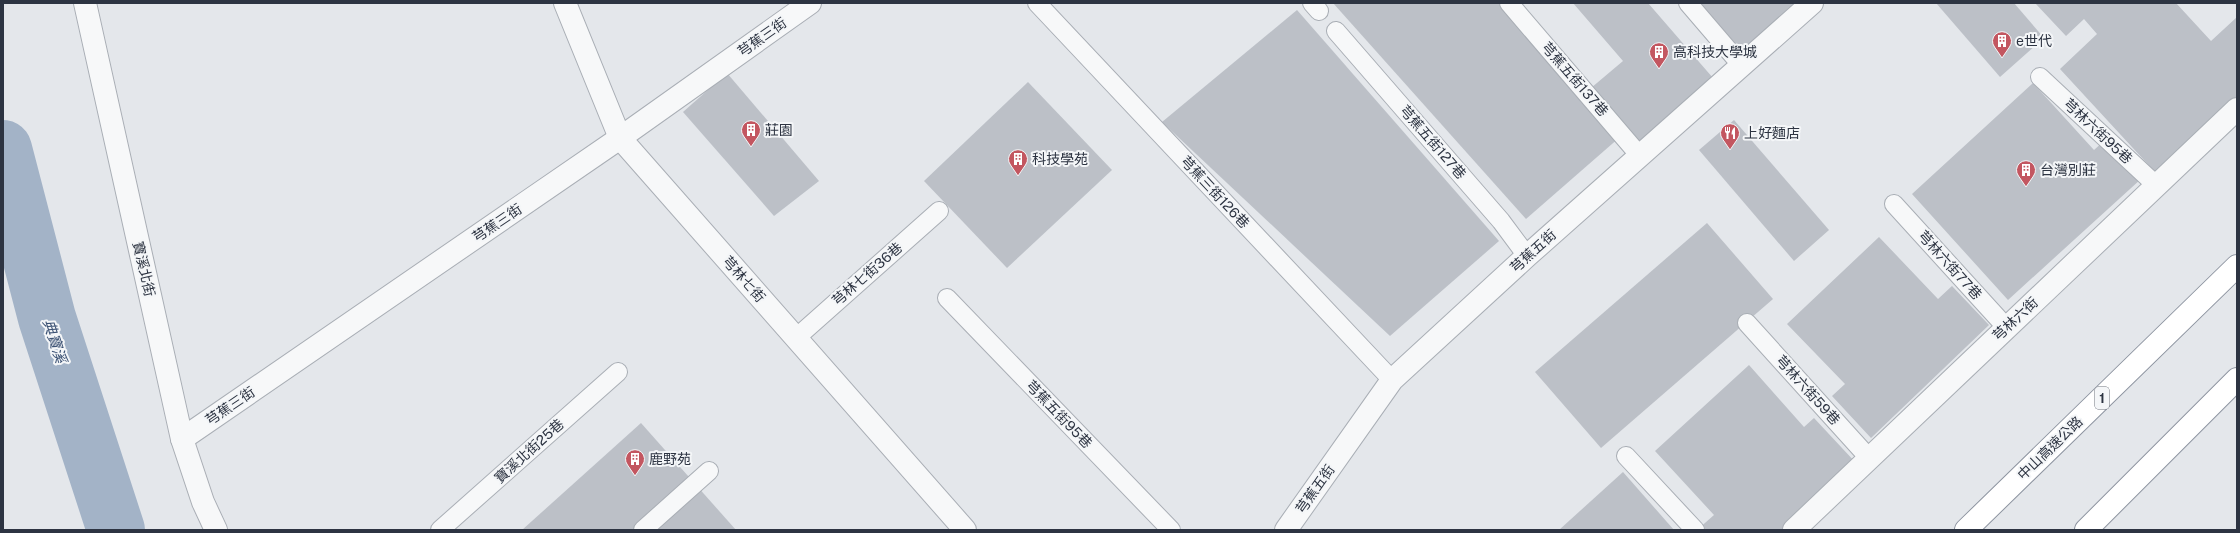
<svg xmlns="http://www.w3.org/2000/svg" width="2240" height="533" font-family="'Public Sans','Noto Sans TC',sans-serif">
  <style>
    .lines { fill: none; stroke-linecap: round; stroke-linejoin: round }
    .river { stroke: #a3b3c7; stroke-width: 58 }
    .building { fill: #bcc0c7 }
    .lane-casing { stroke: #a9aeb5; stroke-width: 20 }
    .street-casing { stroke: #a9aeb5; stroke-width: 24 }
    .highway-casing { stroke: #8d94a0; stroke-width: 24 }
    .lane { stroke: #f7f8f9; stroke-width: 18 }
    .street { stroke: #f7f8f9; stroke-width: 22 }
    .highway { stroke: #fff; stroke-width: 22 }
    .labels { text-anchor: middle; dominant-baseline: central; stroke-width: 4; stroke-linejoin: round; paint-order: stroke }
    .shield { fill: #f4f6f8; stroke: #696e79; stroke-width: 1 }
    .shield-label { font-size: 13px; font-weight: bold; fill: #2d3442 }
    .street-label { font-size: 14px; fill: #2d3442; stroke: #f4f6f8 }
    .poi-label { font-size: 14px; fill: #2d3442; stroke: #f4f6f8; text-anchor: start }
    .water-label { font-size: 15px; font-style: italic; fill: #3b5173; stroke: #f4f6f8 }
  </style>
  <rect width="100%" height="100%" fill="#e4e7eb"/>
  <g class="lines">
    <polyline class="river" points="3,149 47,318 116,530"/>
  </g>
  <g class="building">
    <polygon points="1333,3 1503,3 1620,137 1526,219"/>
    <polygon points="1573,3 1648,3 1713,78 1638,143 1591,88 1623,61"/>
    <polygon points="1699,3 1799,3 1740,52"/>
    <polygon points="1936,3 2014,3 2044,38 2000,77"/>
    <polygon points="2035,3 2176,3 2211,41 2237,17 2237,96 2155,172 2060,69 2097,34 2084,19 2066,36"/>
    <polygon points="1297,10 1499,241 1390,336 1162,122"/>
    <polygon points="727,73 819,181 774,216 683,112"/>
    <polygon points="1028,82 1112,170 1007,268 924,181"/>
    <polygon points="2033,83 2094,150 2105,140 2141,179 2008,300 1912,194"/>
    <polygon points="1734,120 1829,230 1794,261 1699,150"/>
    <polygon points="1707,223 1773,299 1601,448 1535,372"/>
    <polygon points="1879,237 1938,299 1952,286 1989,325 1871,438 1832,396 1845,384 1787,324"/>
    <polygon points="1749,365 1804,427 1814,418 1856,463 1782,530 1697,530 1714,515 1655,451"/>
    <polygon points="641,423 736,530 522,530"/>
    <polygon points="1623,472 1674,530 1559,530"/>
  </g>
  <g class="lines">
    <g class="lane-casing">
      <g id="lane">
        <polyline points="1037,3 1392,380"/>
        <polyline points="1312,3 1319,11"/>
        <polyline points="1509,3 1640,156"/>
        <polyline points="1688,3 1742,66"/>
        <polyline points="1336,31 1501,221 1527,256"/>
        <polyline points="2040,77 2157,186"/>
        <polyline points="1894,204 2006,327"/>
        <polyline points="947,298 1171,530"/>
        <polyline points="1747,323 1869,458"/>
        <polyline points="796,338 939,211"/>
        <polyline points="1626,456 1695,530"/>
        <polyline points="440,530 618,372"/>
        <polyline points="643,530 709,471"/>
      </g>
    </g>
    <g class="street-casing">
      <g id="street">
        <polyline points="85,3 182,439 203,502 216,530"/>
        <polyline points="565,3 620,138 965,530"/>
        <polyline points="182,439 620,138 810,3"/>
        <polyline points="1286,530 1392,380 1527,256 1812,3"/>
        <polyline points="1794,530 2237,109"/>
      </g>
    </g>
    <g class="highway-casing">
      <g id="highway">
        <polyline points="1966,530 2237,266"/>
        <polyline points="2086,530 2237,379"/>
      </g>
    </g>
    <use href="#lane" class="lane"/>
    <use href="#street" class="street"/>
    <use href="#highway" class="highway"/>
  </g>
  <defs>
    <g id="building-pin" transform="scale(1)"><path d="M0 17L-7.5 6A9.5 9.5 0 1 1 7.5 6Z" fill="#c35660" stroke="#f4f6f8"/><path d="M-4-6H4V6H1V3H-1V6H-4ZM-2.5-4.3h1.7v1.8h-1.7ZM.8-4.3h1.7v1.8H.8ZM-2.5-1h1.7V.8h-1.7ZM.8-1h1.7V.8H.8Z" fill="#fff"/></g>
    <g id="restaurant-pin" transform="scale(1)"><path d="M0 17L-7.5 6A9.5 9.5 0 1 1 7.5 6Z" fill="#c35660" stroke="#f4f6f8"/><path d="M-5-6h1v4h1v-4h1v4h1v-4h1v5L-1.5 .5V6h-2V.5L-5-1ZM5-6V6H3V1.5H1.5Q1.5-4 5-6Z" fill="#fff"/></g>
  </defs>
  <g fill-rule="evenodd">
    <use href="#building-pin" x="2002" y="41"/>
    <use href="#building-pin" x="1659" y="52"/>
    <use href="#building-pin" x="751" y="130"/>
    <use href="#restaurant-pin" x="1730" y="133"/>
    <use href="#building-pin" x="1018" y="159"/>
    <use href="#building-pin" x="2026" y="170"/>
    <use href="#building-pin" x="635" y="459"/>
  </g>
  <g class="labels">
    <rect class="shield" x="2095" y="387" width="14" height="22" rx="3"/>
    <g class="shield-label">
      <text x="2102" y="398">1</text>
    </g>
    <g class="street-label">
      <text transform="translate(762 37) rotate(-35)">芎蕉三街</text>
      <text transform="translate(1575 79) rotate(49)">芎蕉五街137巷</text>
      <text transform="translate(2098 131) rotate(43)">芎林六街95巷</text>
      <text transform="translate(1433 142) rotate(49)">芎蕉五街127巷</text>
      <text transform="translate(1215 192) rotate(47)">芎蕉三街126巷</text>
      <text transform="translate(497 223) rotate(-34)">芎蕉三街</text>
      <text transform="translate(1533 251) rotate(-42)">芎蕉五街</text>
      <text transform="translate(1950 265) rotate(48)">芎林六街77巷</text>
      <text transform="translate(144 269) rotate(77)">寶溪北街</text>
      <text transform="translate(867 274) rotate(-41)">芎林七街36巷</text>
      <text transform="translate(744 279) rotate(49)">芎林七街</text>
      <text transform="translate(2015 319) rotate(-43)">芎林六街</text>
      <text transform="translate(1808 390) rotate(48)">芎林六街59巷</text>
      <text transform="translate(230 406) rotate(-34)">芎蕉三街</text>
      <text transform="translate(1059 414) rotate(46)">芎蕉五街95巷</text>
      <text transform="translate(2050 448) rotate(-44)">中山高速公路</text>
      <text transform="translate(529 451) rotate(-42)">寶溪北街25巷</text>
      <text transform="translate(1315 489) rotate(-55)">芎蕉五街</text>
    </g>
    <g class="poi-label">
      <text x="2016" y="41">e世代</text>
      <text x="1673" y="52">高科技大學城</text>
      <text x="765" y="130">莊園</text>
      <text x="1744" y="133">上好麵店</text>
      <text x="1032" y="159">科技學苑</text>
      <text x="2040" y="170">台灣別莊</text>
      <text x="649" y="459">鹿野苑</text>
    </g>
    <g class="water-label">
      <text transform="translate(55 341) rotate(72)">典寶溪</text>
    </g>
  </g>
  <rect width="2240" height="533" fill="none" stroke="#2d3442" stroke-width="8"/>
</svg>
